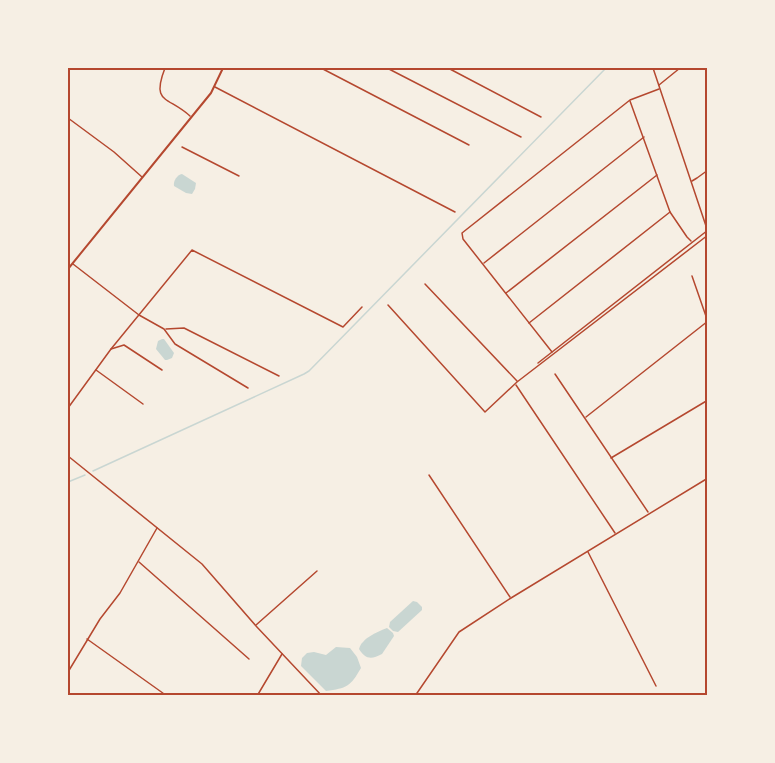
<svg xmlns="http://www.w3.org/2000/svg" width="775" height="763" font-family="'Playfair Display',serif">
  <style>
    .water { fill: #c9d6d2 }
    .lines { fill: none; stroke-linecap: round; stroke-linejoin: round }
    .stream { stroke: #c9d6d2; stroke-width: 1.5 }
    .minor { stroke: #b5482f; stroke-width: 1.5 }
    .secondary { stroke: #b5482f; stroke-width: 2 }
    .neatline { fill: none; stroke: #b5482f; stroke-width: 2 }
  </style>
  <rect width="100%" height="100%" fill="#f6efe4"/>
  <g class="water">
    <path d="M182,174L196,183L195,189L192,194L186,193L174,186C173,181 177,175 182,174Z"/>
    <polygon points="162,339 164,339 174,353 172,358 167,360 165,360 156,349 158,341"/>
    <polygon points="413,601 417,602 422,607 422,610 398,632 393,631 389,627 390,622"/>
    <path d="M387,628L393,633L394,636L382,654C371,660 365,659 359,649C362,638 377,632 387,628Z"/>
    <path d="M336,647L350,648L357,657L361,668C350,687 347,688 326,691L301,666L302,658L307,653L314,652L326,655Z"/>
  </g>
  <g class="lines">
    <g class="stream">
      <polyline points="93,471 304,374 309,371 606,68"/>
      <polyline points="68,482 85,475"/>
    </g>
    <g class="minor">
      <path d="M165,68C151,104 168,96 190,116"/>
      <polyline points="321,68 469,145"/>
      <polyline points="387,68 521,137"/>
      <polyline points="448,68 541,117"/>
      <polyline points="653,68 707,229"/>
      <polyline points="659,85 680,68"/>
      <polyline points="215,87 455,212"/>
      <polyline points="630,101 670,212 687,237 691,241"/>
      <polyline points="68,118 114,152 142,177"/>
      <polyline points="182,147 239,176"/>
      <polyline points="692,181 697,178 708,170"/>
      <polyline points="484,263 644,137"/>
      <polyline points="73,264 139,315 164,329 175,344 248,388"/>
      <polyline points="692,276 708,322"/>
      <polyline points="425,284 517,381"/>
      <polyline points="506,293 657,175"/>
      <polyline points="388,305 485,412 517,382 708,235"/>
      <polyline points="529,323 670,212"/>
      <polyline points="166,329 184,328 279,376"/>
      <polyline points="111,349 192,250 343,327 362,307"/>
      <polyline points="552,352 463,239 462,233 630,100 659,89"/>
      <polyline points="538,363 708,230"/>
      <polyline points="96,370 143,404"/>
      <polyline points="555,374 648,512"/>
      <polyline points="516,385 615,533"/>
      <polyline points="68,408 111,349 124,345 162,370"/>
      <polyline points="586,417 708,321"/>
      <polyline points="68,456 202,564 256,626 322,696"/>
      <polyline points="611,458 708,400"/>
      <polyline points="429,475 510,597"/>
      <polyline points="588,552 656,686"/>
      <polyline points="139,562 249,659"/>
      <polyline points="256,625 317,571"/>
      <polyline points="87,639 167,696"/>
      <polyline points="68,672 100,619 120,593 157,528"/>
      <polyline points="257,696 282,654"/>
      <polyline points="415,696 459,632 511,598 708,478"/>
    </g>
    <polyline class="secondary" points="68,269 211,93 223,68"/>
  </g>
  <rect width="775" height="763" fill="none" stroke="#f6efe4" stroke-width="138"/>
  <rect x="69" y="69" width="637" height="625" class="neatline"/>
</svg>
